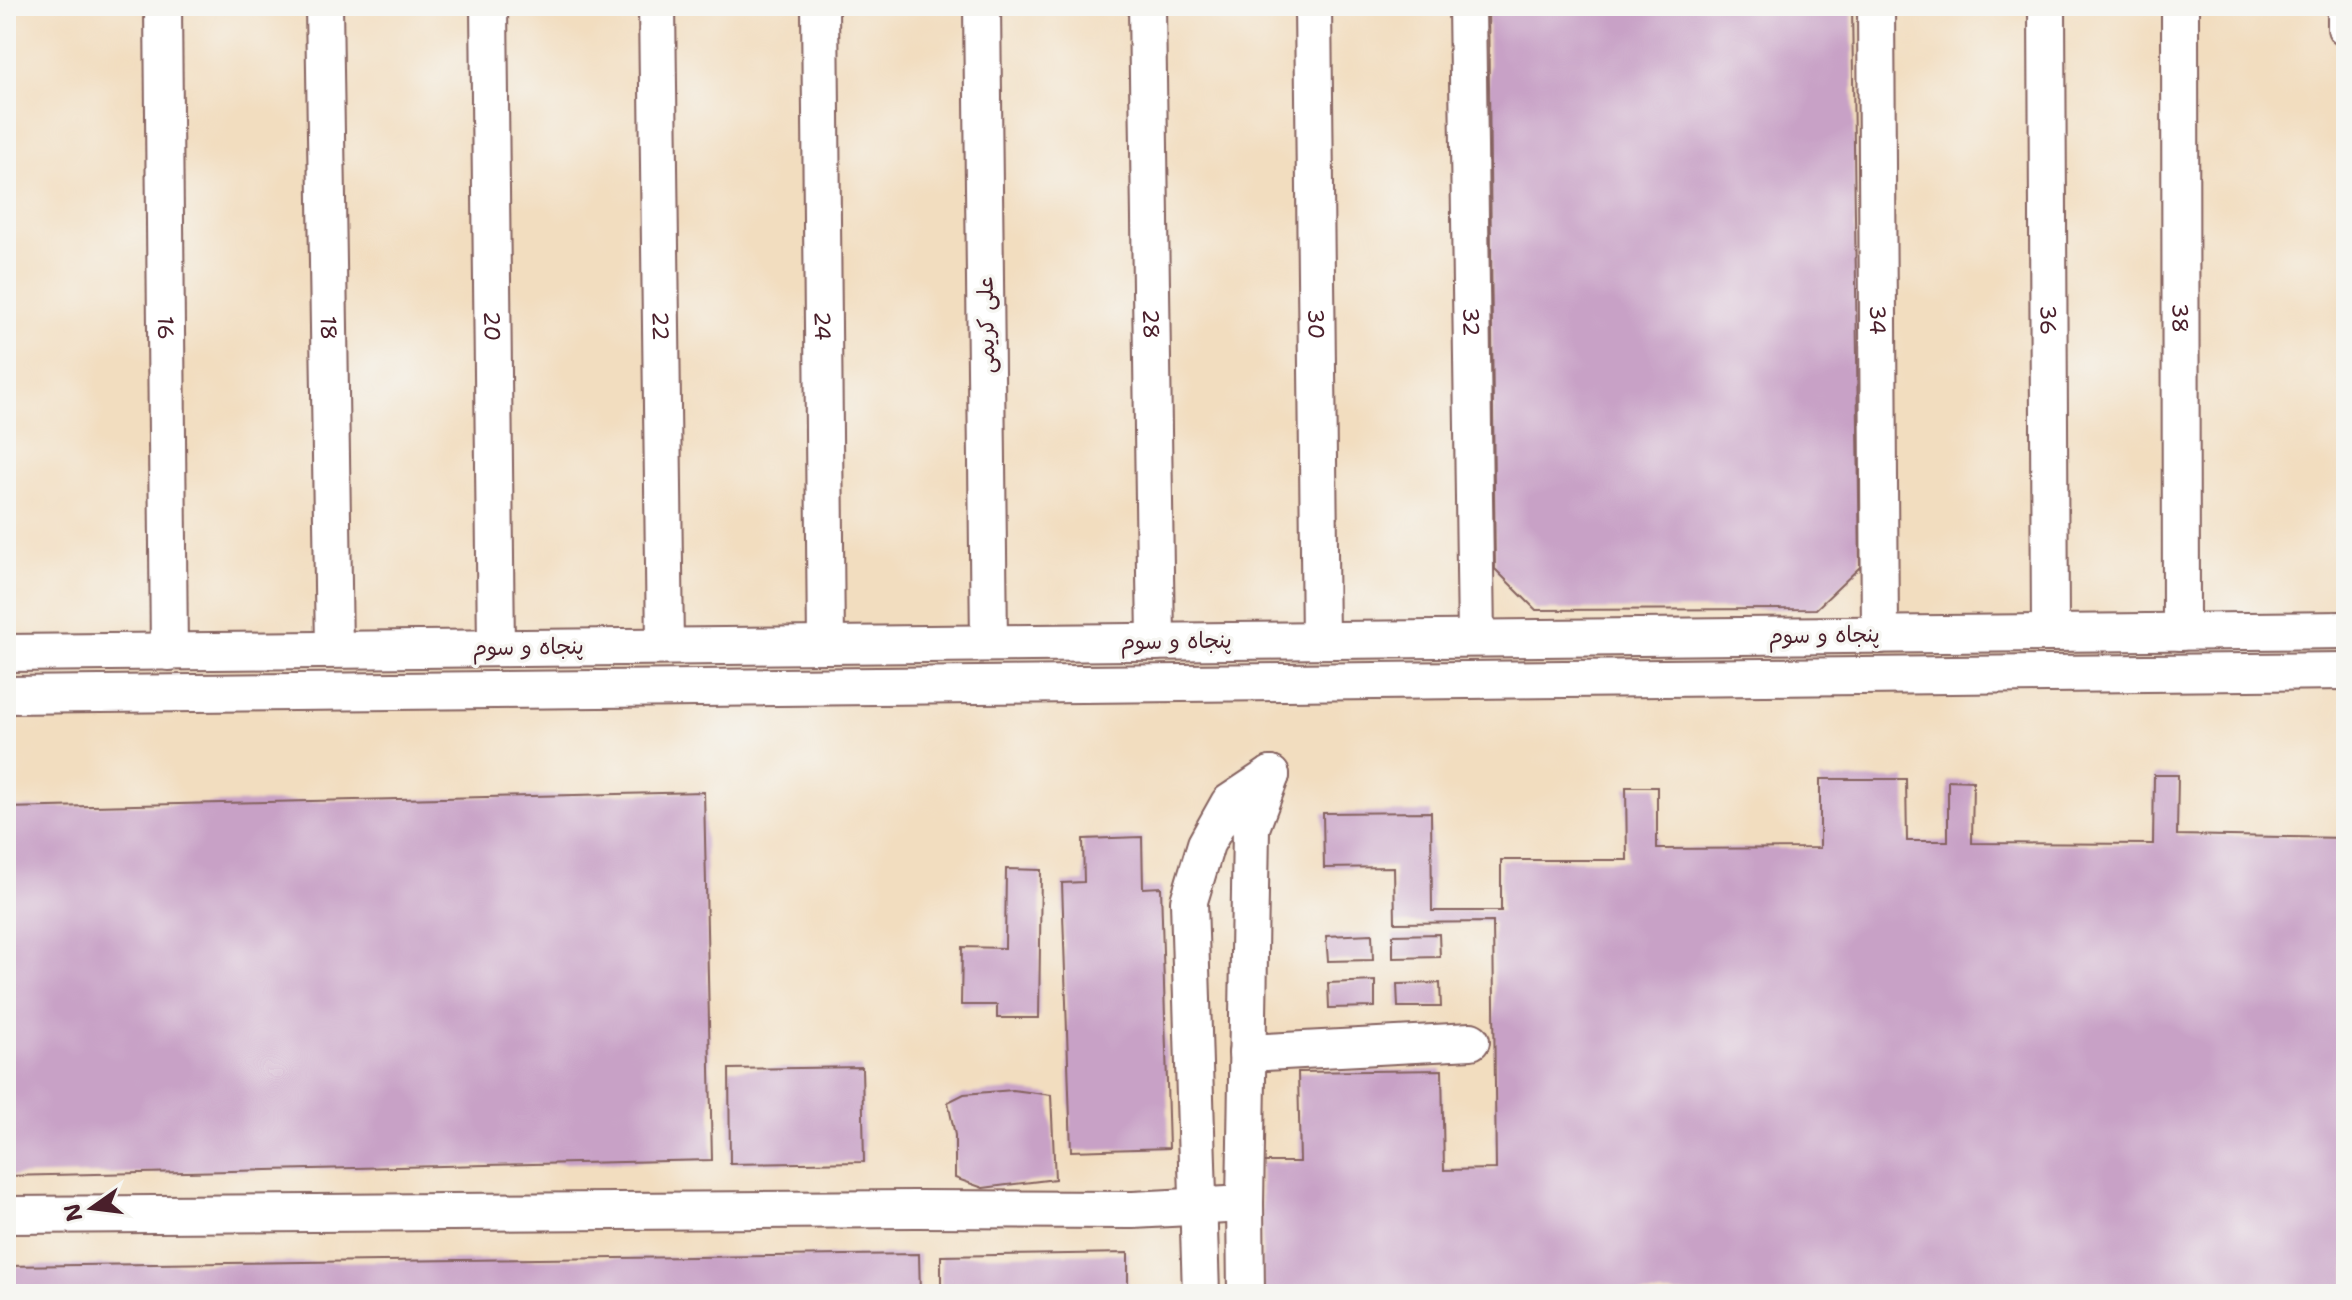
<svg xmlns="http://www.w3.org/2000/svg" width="2352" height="1300" font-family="'Shantell Sans','Playpen Sans Arabic',sans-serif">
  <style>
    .building { fill: #c8a1c6 }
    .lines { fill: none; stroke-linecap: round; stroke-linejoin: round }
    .minor-casing { stroke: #85625f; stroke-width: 40 }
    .minor { stroke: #fff; stroke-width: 36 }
    .labels { text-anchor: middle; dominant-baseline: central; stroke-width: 7; stroke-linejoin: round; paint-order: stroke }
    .street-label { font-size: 22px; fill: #4a1f2b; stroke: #f6f6f2 }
  </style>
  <rect width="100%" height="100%" fill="#f6f6f2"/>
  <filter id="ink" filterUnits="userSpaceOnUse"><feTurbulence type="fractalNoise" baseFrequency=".0125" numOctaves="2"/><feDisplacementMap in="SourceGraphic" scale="16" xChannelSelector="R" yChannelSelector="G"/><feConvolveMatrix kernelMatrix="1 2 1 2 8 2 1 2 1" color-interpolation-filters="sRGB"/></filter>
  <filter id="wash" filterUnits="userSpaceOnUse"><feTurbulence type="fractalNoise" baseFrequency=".006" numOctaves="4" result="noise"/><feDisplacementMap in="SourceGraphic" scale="32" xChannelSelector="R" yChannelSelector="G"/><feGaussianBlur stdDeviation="1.8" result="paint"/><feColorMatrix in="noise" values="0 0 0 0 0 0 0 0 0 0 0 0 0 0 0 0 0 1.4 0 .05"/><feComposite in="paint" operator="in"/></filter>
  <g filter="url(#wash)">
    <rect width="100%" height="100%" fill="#f2ddbf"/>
    <g id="blocks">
      <g class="building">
        <polygon points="1488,6 1852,6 1860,567 1816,609 1536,610 1495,569"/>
        <polygon points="2154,775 2178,775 2177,835 2346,838 2346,1294 1263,1294 1261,1162 1300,1162 1298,1072 1442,1070 1444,1170 1496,1169 1493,922 1395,923 1394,867 1324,868 1323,813 1431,812 1432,911 1501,911 1501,860 1627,860 1626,787 1657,787 1657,849 1820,848 1820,779 1906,779 1907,841 1948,841 1948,780 1973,781 1972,843 2153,844"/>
        <polygon points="704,792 712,1160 6,1176 6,808"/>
        <polygon points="1142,837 1143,888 1161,887 1169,1148 1071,1151 1062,883 1084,882 1083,839"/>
        <polygon points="1006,869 1041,870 1039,1018 997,1018 997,1005 961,1005 962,947 1005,948"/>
        <polygon points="1372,934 1373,960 1328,961 1326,936"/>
        <polygon points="1439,934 1440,957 1393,958 1393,935"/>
        <polygon points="1375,981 1375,1007 1329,1008 1328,983"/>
        <polygon points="1440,983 1441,1007 1398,1007 1397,984"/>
        <polygon points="862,1067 864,1162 730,1164 729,1069"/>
        <polygon points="1013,1090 1051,1095 1055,1179 983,1188 955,1178 955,1135 948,1102 964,1094"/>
        <polygon points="1128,1253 1128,1294 941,1294 941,1256"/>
        <polygon points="919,1254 920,1294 6,1294 6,1266"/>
      </g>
    </g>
  </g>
  <g filter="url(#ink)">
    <use href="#blocks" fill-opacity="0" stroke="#85625f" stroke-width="2"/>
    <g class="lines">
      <g class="minor-casing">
        <g id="minor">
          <path id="s1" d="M163,6L169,652"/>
          <path id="s2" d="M324,6L334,649"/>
          <path id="s3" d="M489,6L496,648"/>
          <path id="s4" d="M657,6L665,646"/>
          <path id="s5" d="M820,6L826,645"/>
          <polyline points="982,6 989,643"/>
          <path id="s6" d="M1147,6L1156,642"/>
          <path id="s7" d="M1313,6L1320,640"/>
          <path id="s8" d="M1467,6L1476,638"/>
          <path id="s9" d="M1876,6L1880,635"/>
          <path id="s10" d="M2047,6L2050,633"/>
          <path id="s11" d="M2180,6L2181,632"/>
          <polyline points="2346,6 2346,28"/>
          <polyline points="6,653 2346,630"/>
          <polyline points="6,695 2346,671"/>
          <polyline points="1247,1053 1471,1041"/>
          <polyline points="6,1215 916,1209 1133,1210 1245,1204"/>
          <polyline points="1201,1294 1189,901 1206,844 1229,803 1271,775"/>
          <polyline points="1246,1294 1245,1204 1251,828 1271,775"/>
        </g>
      </g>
      <use href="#minor" class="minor"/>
    </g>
  </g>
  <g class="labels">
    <g class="street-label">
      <text stroke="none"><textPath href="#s11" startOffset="312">38</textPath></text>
      <text stroke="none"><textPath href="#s9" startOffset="314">34</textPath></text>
      <text stroke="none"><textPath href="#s10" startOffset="314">36</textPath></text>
      <text stroke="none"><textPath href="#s8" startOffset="316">32</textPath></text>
      <text stroke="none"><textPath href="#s7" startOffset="318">30</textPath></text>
      <text stroke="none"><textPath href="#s6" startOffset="318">28</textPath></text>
      <text transform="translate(986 325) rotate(-91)">علی کریمی</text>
      <text stroke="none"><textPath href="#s4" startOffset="320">22</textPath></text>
      <text stroke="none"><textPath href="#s5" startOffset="320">24</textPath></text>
      <text stroke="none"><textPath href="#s3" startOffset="320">20</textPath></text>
      <text stroke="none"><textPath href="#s2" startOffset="322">18</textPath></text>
      <text stroke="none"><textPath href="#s1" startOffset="322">16</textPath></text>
      <text transform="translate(1824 635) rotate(-1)">پنجاه و سوم</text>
      <text transform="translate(1176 641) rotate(-1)">پنجاه و سوم</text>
      <text transform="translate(528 647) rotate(-1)">پنجاه و سوم</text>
    </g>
  </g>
  <rect width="2352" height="1300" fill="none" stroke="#f6f6f2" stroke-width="32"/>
  <g transform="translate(92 1208) rotate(256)" stroke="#f6f6f2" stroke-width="6" paint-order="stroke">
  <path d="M0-6L14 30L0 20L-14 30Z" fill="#4a1f2b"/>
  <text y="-12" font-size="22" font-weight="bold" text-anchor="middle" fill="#4a1f2b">N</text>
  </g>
</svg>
